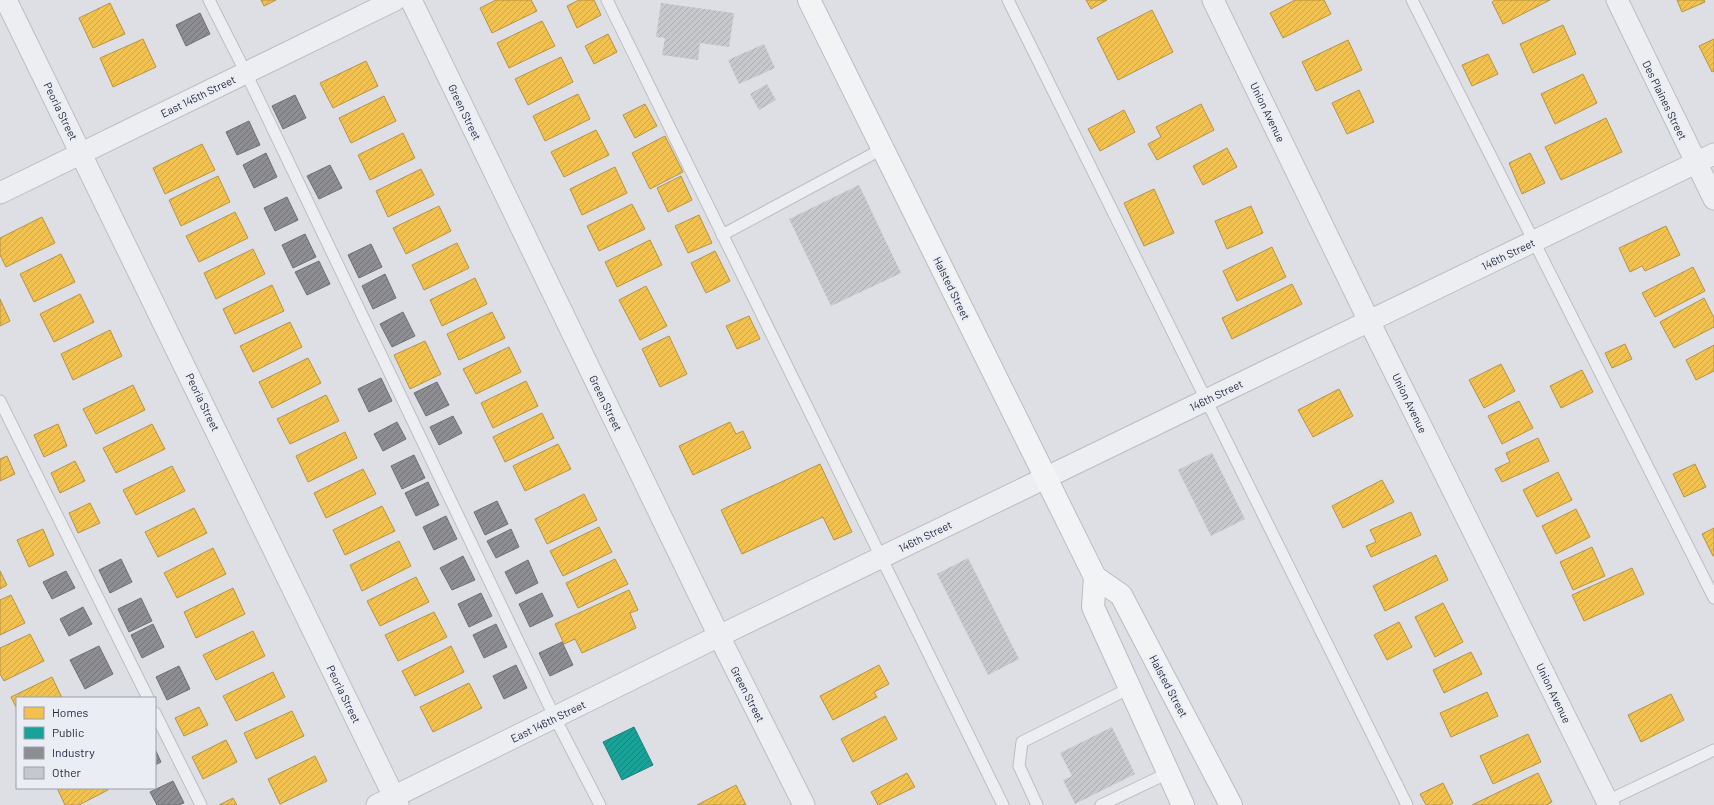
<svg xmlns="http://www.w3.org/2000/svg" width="1714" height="805" font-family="Barlow,sans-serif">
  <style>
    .homes { fill: url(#homes-hatch); stroke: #b49449 }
    .public { fill: url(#public-hatch); stroke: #1b7f7d }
    .industry { fill: url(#industry-hatch); stroke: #6e7079 }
    .building { fill: url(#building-hatch) }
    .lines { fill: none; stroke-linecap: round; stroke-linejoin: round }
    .lane-casing { stroke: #bcbdc2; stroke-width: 13 }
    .street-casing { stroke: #bcbdc2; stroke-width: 23 }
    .primary-casing { stroke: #b9bcc2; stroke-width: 24 }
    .lane { stroke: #edeef1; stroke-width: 11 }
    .street { stroke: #edeef1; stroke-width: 21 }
    .primary { stroke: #f2f3f5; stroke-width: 22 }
    .labels { text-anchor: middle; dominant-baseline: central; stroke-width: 4; stroke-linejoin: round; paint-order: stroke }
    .street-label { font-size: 11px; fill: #242b3e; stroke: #eaedf4 }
  </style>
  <defs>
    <pattern id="homes-hatch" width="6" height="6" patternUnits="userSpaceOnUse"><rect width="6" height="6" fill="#f2c14e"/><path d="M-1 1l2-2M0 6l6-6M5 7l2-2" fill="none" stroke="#cfa645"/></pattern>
    <pattern id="public-hatch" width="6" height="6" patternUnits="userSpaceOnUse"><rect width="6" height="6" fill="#17a398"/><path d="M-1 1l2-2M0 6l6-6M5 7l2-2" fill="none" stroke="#15857d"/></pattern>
    <pattern id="industry-hatch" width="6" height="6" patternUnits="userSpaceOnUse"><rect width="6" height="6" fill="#8d8d92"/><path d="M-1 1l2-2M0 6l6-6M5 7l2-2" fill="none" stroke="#737379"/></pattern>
    <pattern id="building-hatch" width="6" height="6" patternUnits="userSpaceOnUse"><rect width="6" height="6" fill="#c6c8cc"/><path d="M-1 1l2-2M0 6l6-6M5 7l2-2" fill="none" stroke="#aaacb0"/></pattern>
  </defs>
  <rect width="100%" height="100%" fill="#dedfe4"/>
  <g class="homes">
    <polygon points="261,0 276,0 264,6"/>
    <polygon points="496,0 531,0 537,11 492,33 480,8"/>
    <polygon points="579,0 594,0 601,15 577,28 567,6"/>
    <polygon points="1086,0 1107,0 1091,9"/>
    <polygon points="1295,0 1324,0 1331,14 1283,38 1270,13"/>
    <polygon points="1495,0 1550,0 1503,24 1492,2"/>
    <polygon points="1677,0 1704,0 1705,2 1682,12"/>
    <polygon points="110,3 125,34 93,48 79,18"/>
    <polygon points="1152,10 1173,52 1118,80 1097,38"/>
    <polygon points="542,21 555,46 509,68 497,43"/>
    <polygon points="1563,25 1576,54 1533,73 1520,44"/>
    <polygon points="608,34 617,52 594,64 585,46"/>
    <polygon points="143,39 156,67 113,87 100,58"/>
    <polygon points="1714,39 1714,71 1712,72 1699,46"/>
    <polygon points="1348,40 1362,70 1316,91 1302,62"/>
    <polygon points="1488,54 1498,74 1472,86 1462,65"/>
    <polygon points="561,57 573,82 528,105 515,79"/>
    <polygon points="366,61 378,86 333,108 320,83"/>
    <polygon points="1583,74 1597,103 1555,124 1541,94"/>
    <polygon points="1359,90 1374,122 1347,134 1332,103"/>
    <polygon points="578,94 590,119 545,141 533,116"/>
    <polygon points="384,96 396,121 351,143 339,118"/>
    <polygon points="645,104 657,126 635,138 623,115"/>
    <polygon points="1201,104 1214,130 1157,160 1148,144 1161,137 1156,127"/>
    <polygon points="1124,110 1135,132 1100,151 1088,129"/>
    <polygon points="1606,118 1622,152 1561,180 1545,147"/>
    <polygon points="596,130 609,155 564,177 551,152"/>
    <polygon points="403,133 415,158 370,180 358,155"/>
    <polygon points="665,136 683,172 650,189 632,153"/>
    <polygon points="202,144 215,170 165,194 153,168"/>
    <polygon points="1227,148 1237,167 1203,185 1193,166"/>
    <polygon points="1530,153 1545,183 1522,194 1509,163"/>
    <polygon points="615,167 627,193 582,215 570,189"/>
    <polygon points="421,169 434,195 388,217 376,191"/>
    <polygon points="218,176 230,202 181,226 169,200"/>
    <polygon points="681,176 692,200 668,212 657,188"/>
    <polygon points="1154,189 1174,233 1144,246 1124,203"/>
    <polygon points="632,204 645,229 599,251 587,226"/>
    <polygon points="439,206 451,231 406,254 393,228"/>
    <polygon points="1251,206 1263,233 1227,249 1215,221"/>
    <polygon points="235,212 248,238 199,262 186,236"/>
    <polygon points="699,215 712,243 688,253 675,226"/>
    <polygon points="42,217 55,243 6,267 0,255 0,238"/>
    <polygon points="1666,226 1680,255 1645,271 1642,266 1630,272 1619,248"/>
    <polygon points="650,240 662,265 617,287 605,262"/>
    <polygon points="457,243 469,268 424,290 412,265"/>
    <polygon points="1272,247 1286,277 1237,301 1223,271"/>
    <polygon points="253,249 265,274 216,299 204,273"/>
    <polygon points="715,251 730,281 706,293 691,263"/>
    <polygon points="61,254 75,282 34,302 20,274"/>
    <polygon points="1693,267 1705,291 1655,317 1642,293"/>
    <polygon points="475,278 487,304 442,326 430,300"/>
    <polygon points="1292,284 1302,304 1232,339 1222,318"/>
    <polygon points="272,285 284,311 235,334 223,309"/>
    <polygon points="646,286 667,326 640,340 619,300"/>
    <polygon points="80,294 94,322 54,342 40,314"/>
    <polygon points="1704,298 1714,318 1714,327 1674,348 1660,322"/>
    <polygon points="0,299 10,321 0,326"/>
    <polygon points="492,312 505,338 459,360 447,334"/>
    <polygon points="749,316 760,339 737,349 726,326"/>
    <polygon points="290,322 302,347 253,372 240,346"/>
    <polygon points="110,330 122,356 73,380 61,354"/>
    <polygon points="669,336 687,374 660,387 642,349"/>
    <polygon points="425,341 441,374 410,389 394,355"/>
    <polygon points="1625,344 1632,359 1612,368 1605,353"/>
    <polygon points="1714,345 1714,371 1696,380 1686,360"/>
    <polygon points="509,347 521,372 476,394 463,369"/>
    <polygon points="308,358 321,383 272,408 259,382"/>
    <polygon points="1501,364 1515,391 1484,408 1469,380"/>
    <polygon points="1582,370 1593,392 1561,408 1550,386"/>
    <polygon points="526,381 538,406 493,428 481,403"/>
    <polygon points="133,385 145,410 96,434 83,409"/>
    <polygon points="1339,389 1353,416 1313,437 1298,410"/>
    <polygon points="326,395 339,421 290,444 277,419"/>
    <polygon points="1519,401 1533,428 1502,444 1488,416"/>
    <polygon points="542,413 554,438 505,462 493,437"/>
    <polygon points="730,422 736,434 743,431 751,448 693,475 679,446"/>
    <polygon points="58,424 67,446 44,457 34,435"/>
    <polygon points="152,424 165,449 116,473 103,448"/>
    <polygon points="345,432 357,458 308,482 296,456"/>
    <polygon points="1538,438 1549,461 1502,482 1495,469 1510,462 1506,453"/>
    <polygon points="558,444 571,469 525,491 513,466"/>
    <polygon points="7,456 15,474 0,481 0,459"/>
    <polygon points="75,461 85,481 60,493 51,473"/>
    <polygon points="820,464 852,532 834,540 823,517 742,554 721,510"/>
    <polygon points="1695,464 1706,487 1684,497 1673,474"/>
    <polygon points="172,466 185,491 136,515 123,490"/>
    <polygon points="363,469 376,494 326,518 314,493"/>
    <polygon points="1558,472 1572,500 1537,517 1523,490"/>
    <polygon points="1382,480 1394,502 1343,528 1332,506"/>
    <polygon points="584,494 597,520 547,544 535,519"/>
    <polygon points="90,503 100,523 78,533 69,513"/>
    <polygon points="382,506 395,531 345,555 333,530"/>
    <polygon points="194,508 207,533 158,557 145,532"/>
    <polygon points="1576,509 1590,537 1556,554 1542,526"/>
    <polygon points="1411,512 1421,535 1371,557 1366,546 1376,542 1370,530"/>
    <polygon points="599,527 612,552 563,576 550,551"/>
    <polygon points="1714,528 1714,556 1713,556 1702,534"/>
    <polygon points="43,529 54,555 29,567 17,540"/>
    <polygon points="399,541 411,566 362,591 350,565"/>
    <polygon points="1592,547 1605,576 1573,590 1560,562"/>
    <polygon points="213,548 226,574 177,598 164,573"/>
    <polygon points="1436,555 1448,580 1385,611 1373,586"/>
    <polygon points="615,559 628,584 578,608 566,583"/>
    <polygon points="1632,568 1644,594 1584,621 1572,595"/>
    <polygon points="0,571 7,585 0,589"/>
    <polygon points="416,577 429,602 380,626 367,601"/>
    <polygon points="233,588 245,614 196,638 184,612"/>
    <polygon points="629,590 638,610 630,613 636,628 582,653 575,639 564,644 555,624"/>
    <polygon points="11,595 25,623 0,635 0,600"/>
    <polygon points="1443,603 1463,642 1435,657 1415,617"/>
    <polygon points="434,612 447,637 398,661 385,635"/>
    <polygon points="1399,622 1412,647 1387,660 1374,635"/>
    <polygon points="253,631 265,656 216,680 203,655"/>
    <polygon points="30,634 44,661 4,681 0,674 0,648"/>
    <polygon points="451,646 464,672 415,696 402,671"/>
    <polygon points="1471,652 1482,674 1444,693 1433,670"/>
    <polygon points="879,665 889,684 874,692 877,697 833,720 820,696"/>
    <polygon points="273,672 285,697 236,721 223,696"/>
    <polygon points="52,677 62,698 17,698 17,709 11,697"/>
    <polygon points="469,683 482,708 433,732 420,707"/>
    <polygon points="1487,692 1498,716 1451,737 1440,713"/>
    <polygon points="1671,694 1684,720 1641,742 1628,715"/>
    <polygon points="199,707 208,725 184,736 175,718"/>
    <polygon points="292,711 304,736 256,759 244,733"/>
    <polygon points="885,716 897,739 853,762 841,739"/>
    <polygon points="1528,734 1541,762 1493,784 1480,756"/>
    <polygon points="226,740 237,762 203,779 192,757"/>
    <polygon points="315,756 327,781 280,804 268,779"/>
    <polygon points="907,773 915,787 878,805 871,792"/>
    <polygon points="1538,773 1552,802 1547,805 1472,805"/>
    <polygon points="1443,783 1453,803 1450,805 1426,805 1420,794"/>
    <polygon points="736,785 746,805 697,805"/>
    <polygon points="57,788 107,788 108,790 79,805 65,805"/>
    <polygon points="233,798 237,805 219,805"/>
  </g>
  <polygon class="public" points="634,727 653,765 622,780 603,742"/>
  <g class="industry">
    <polygon points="200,13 210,34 186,46 176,25"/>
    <polygon points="295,95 306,118 283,129 272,106"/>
    <polygon points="249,121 260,145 237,155 226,132"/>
    <polygon points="266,153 277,177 254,188 243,165"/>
    <polygon points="330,165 342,188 319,199 307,176"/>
    <polygon points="287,197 298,220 275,231 264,208"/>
    <polygon points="305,234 316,257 293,268 282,245"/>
    <polygon points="371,244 382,267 359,278 348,255"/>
    <polygon points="319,261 330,284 307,295 295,272"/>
    <polygon points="385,274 396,298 373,309 362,286"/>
    <polygon points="403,312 415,336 392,347 380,324"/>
    <polygon points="381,378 392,401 369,412 358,389"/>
    <polygon points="437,382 449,405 426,416 414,393"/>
    <polygon points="453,416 462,433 439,445 430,427"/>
    <polygon points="397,422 406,439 383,451 374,434"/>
    <polygon points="414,455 425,478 402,489 391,466"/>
    <polygon points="428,482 439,505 416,516 405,493"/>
    <polygon points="497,501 508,524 485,535 474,512"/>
    <polygon points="446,516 457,539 434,550 423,527"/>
    <polygon points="511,529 519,547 496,558 487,541"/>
    <polygon points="463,556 475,580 452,590 440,568"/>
    <polygon points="121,559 132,582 110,593 99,570"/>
    <polygon points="528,560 538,583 516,594 505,572"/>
    <polygon points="66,571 75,588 52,599 43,582"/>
    <polygon points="481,593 492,616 469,627 458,604"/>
    <polygon points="542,593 553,616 530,627 519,604"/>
    <polygon points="141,598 152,621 129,632 118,609"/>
    <polygon points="83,607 92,624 69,636 60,619"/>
    <polygon points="153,624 164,647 142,658 131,635"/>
    <polygon points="496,624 507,647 484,658 473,635"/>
    <polygon points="562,642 573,665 550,676 539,653"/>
    <polygon points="99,646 113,674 85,689 70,660"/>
    <polygon points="516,665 527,688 504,699 493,676"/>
    <polygon points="179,666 190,689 167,700 156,677"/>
    <polygon points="155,749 161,762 155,765"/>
    <polygon points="173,781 184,803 179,805 157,805 150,792"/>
  </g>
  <g class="building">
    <polygon points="661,3 734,13 729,47 700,43 698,60 662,55 665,38 656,37"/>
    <polygon points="764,44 775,68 739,84 728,60"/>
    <polygon points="767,84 776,100 759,110 750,94"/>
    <polygon points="859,185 901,273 831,306 789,219"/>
    <polygon points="1212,453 1245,519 1211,536 1178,470"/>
    <polygon points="968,558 1019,659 988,675 937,574"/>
    <polygon points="1112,727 1135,774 1075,804 1063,780 1072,776 1060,753"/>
  </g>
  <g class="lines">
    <g class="lane-casing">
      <g id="lane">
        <polyline points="209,0 246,73 555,718 600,805"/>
        <polyline points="607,0 1003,805"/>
        <polyline points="1008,0 1407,805"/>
        <polyline points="1412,0 1714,598"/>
        <polyline points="722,235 882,149"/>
        <polyline points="0,401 148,698"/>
        <polyline points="155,713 201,805"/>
        <polyline points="1603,803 1714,750"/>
        <polyline points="1037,805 1019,766 1022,742 1130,688"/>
        <polyline points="1101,805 1168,773"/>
      </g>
    </g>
    <g class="street-casing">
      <g id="street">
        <polyline points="6,0 398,805"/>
        <polyline points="411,0 719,636 804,805"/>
        <polyline points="1213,0 1369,321 1609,805"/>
        <polyline points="1617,0 1714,199"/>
        <polyline points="0,193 395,0"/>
        <polyline points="377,805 719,636 1714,154"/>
      </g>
    </g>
    <g class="primary-casing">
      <g id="primary">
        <polyline points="809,0 1095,577 1121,595 1231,805"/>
        <polyline points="1095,577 1093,607 1183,805"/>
      </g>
    </g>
    <use href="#lane" class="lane"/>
    <use href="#street" class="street"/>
    <use href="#primary" class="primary"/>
  </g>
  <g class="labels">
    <g class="street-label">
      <text transform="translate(198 96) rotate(-26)">East 145th Street</text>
      <text transform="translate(1665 100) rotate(64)">Des Plaines Street</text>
      <text transform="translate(61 111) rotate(64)">Peoria Street</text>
      <text transform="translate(465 112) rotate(64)">Green Street</text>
      <text transform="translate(1268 112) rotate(64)">Union Avenue</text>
      <text transform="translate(1508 254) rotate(-26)">146th Street</text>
      <text transform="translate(952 288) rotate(64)">Halsted Street</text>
      <text transform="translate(1216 395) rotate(-26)">146th Street</text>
      <text transform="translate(203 402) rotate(64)">Peoria Street</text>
      <text transform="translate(606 403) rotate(64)">Green Street</text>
      <text transform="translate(1410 403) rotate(64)">Union Avenue</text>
      <text transform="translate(925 536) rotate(-26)">146th Street</text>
      <text transform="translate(1169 686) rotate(62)">Halsted Street</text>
      <text transform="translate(1554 693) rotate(64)">Union Avenue</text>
      <text transform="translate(344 694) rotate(64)">Peoria Street</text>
      <text transform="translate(748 694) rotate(63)">Green Street</text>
      <text transform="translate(548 721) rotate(-26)">East 146th Street</text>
    </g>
  </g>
  <rect x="16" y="697" width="140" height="92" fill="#eaedf4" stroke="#9b9fab"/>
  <rect x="24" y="707" width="20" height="12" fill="#f2c14e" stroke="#9b9fab"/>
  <text x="52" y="717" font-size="12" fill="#242b3e">Homes</text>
  <rect x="24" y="727" width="20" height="12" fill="#17a398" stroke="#9b9fab"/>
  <text x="52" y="737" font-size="12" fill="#242b3e">Public</text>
  <rect x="24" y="747" width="20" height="12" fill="#8d8d92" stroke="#9b9fab"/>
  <text x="52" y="757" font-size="12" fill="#242b3e">Industry</text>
  <rect x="24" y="767" width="20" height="12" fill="#c6c8cc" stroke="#9b9fab"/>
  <text x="52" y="777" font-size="12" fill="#242b3e">Other</text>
</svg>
